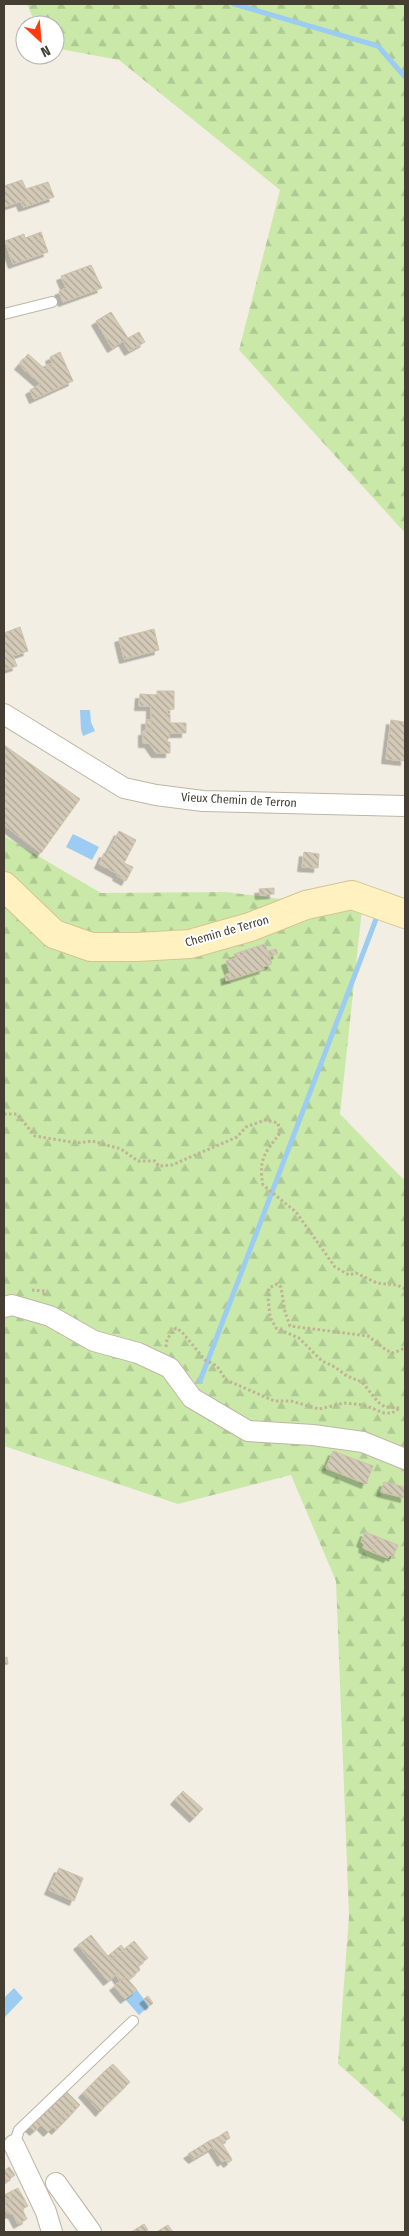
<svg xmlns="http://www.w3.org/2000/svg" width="409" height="2236" font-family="'Fira Sans Condensed',sans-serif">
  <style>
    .forest { fill: url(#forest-firs) }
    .water { fill: #9cccf2 }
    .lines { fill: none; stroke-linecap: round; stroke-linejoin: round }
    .stream { stroke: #9cccf2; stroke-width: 5 }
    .building { fill: url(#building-back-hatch); stroke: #cfc2ab; filter: url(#shadow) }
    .lane-casing { stroke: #beb6a5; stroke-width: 12 }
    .street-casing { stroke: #beb6a5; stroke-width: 22 }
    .secondary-casing { stroke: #d4c491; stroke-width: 30 }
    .path { stroke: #c0b396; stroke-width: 3; stroke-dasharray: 2.5 2.5; stroke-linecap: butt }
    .lane { stroke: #fff; stroke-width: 10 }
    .street { stroke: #fff; stroke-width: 20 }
    .secondary { stroke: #fff2c0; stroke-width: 28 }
    .labels { text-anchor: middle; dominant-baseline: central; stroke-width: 4; stroke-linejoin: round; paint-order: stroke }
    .street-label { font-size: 12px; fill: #443e33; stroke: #fff }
  </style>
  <defs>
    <pattern id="forest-firs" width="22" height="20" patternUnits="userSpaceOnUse" patternTransform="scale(1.25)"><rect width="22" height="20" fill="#cae9a9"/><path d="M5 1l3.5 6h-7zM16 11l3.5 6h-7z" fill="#afc992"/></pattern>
    <pattern id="building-back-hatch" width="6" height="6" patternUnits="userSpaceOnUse" patternTransform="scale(1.25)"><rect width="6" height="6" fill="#d4cab8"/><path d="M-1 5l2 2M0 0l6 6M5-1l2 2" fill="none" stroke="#aea596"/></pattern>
    <filter id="shadow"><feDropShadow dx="-4.5" dy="4.5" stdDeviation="0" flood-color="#0004"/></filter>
  </defs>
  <rect width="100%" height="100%" fill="#f2eee3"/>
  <g class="forest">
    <polygon points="27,4 405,4 405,533 239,350 280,190 119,60 55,48 55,25 36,25"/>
    <polygon points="4,836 101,893 226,892 362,909 340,1114 402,1178 405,1179 405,2123 338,2064 349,1916 336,1581 291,1475 178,1504 4,1446"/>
  </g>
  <g class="water">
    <polygon points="80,710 90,710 91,722 95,731 83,736 81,730"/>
    <polygon points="73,834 99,847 92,860 66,847"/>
    <polygon points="14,1988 23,1998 5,2017 4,1998"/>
    <polygon points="137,1990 149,2006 139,2015 125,1999"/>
  </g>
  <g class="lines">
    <g class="stream">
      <polyline points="234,4 378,46 405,77"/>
      <polyline points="200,1381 378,914"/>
    </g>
  </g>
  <g class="building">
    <polygon points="22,180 26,189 48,182 54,197 30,205 28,199 4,207 4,186"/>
    <polygon points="28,199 30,205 23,207 21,202"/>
    <polygon points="41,232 43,238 38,240 36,234"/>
    <polygon points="24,234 25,238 36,234 38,240 43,238 48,252 13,264 5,241"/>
    <polygon points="91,265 102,288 63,302 59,291 66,288 61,276"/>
    <polygon points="111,312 128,338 139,332 145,342 129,351 123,341 112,348 96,321"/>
    <polygon points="60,352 73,381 34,399 30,390 41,384 19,365 28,354 45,369 53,366 50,357"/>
    <polygon points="52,363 53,366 45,369 43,367"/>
    <polygon points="20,627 28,651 13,656 17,666 4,670 4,633"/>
    <polygon points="154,629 159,650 124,659 119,638"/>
    <polygon points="157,691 174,691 174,709 167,710 167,714 170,714 170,723 186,723 186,733 170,733 167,742 170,742 170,753 156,753 149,743 143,743 143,731 151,731 151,706 139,706 140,694 157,695"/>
    <rect x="146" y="720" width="5" height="11"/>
    <polygon points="391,720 405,722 405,761 386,759"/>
    <polygon points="4,745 80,799 41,853 4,825"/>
    <polygon points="119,831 136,840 124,863 133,867 126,881 117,876 118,874 99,864 104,853 107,854"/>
    <polygon points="304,852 319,854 318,868 302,867"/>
    <polygon points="274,888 274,894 260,895 259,889"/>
    <polygon points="265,944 272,964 263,967 264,969 232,979 226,961 244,955 243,951"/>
    <polygon points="276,949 278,954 270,956 268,951"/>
    <polygon points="243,951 244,955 235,958 234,954"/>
    <polygon points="230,973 232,979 226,981 225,975"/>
    <polygon points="333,1451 373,1466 366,1484 326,1468"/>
    <polygon points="384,1482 405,1487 405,1498 381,1492"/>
    <polygon points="365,1532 378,1537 372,1552 363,1548 364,1544 361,1542"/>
    <polygon points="378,1537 398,1545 393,1557 390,1555 388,1558 372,1552"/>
    <polygon points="7,1657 8,1664 4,1665 4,1658"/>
    <polygon points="183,1791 203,1809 194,1818 175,1800"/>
    <polygon points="59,1868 83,1878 74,1901 49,1890"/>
    <polygon points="91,1935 111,1960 134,1941 148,1958 138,1966 140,1970 128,1980 121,1971 108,1981 78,1945"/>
    <polygon points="121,1945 124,1949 111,1960 108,1956"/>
    <polygon points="121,1971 126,1977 120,1981 116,1975"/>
    <polygon points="126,1977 137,1990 125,1999 114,1986"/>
    <polygon points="148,1996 153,2003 150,2006 144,1999"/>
    <polygon points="113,2064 130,2082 124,2088 107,2069"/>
    <polygon points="107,2069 124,2088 105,2106 88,2088"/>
    <polygon points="88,2088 105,2106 100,2112 83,2093"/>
    <polygon points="65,2090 77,2102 60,2118 49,2106"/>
    <polygon points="77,2102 80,2105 64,2122 60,2118"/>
    <polygon points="49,2106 60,2118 56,2121 60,2126 56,2130 53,2127 48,2132 35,2119"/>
    <polygon points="60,2118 64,2122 60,2126 56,2121"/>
    <polygon points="35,2119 41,2125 34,2131 29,2126"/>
    <polygon points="227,2131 230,2138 222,2143 218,2137"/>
    <polygon points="218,2137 230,2156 222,2162 209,2141"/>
    <polygon points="209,2141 213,2147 193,2159 188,2154"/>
    <polygon points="230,2156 232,2160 228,2163 225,2159"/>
    <polygon points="9,2167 15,2175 4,2183 4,2171"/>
    <polygon points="18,2188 28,2206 22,2209 27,2219 18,2224 13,2214 7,2213 4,2204 13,2198 10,2192"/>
    <polygon points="10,2192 13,2198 6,2201 4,2195"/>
    <polygon points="144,2224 148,2230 144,2232 131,2232"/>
    <polygon points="168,2225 173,2232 159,2232 158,2231"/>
  </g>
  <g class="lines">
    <g class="lane-casing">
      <g id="lane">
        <polyline points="4,314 52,302"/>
        <polyline points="14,2145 19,2130 133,2021"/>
      </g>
    </g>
    <g class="street-casing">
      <g id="street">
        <polyline points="4,714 124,788 156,795 203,801 405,806"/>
        <polyline points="4,1307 12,1305 50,1316 94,1341 138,1353 170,1368 192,1398 248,1431 313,1435 363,1442 405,1459"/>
        <polyline points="14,2145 46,2212 52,2232"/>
        <polyline points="56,2183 91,2232"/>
      </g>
    </g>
    <g class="secondary-casing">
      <polyline id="secondary" points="4,886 54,934 91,947 137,947 190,944 250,927 306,905 352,895 405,914"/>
    </g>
    <g class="path">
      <path d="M4,1114H17L35,1136L77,1143L92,1141L121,1149L138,1161H155L159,1166L172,1165L237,1137L246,1127L265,1120L278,1123L280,1133C265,1153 258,1159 263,1185L296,1212L335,1267L349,1275L356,1273L377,1283L397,1285L405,1289"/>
      <polyline points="32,1290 45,1291 43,1297"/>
      <polyline points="166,1347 167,1339 176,1328 182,1332 205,1360 217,1366 226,1380 274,1401 291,1401 319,1409 344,1403 364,1405 384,1413 392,1413 400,1408 385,1407 378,1402 362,1382 347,1376 335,1367 322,1361 299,1338 276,1328 270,1317 268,1297 269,1288 277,1284 281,1287 285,1312 290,1326 368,1336 386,1350 393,1353 405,1348"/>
    </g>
    <use href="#lane" class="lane"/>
    <use href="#street" class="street"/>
    <use href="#secondary" class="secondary"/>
  </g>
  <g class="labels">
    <g class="street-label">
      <text transform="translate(239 800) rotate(3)">Vieux Chemin de Terron</text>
      <text transform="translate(227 931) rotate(-16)">Chemin de Terron</text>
    </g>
  </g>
  <rect width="409" height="2236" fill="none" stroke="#443e33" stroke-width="10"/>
  <g transform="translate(40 40) rotate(154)"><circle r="24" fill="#ffffff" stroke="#b4b2ad"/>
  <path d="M0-4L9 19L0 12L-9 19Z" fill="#ff3a0d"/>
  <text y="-8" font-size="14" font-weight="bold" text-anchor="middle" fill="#443e33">N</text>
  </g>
</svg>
